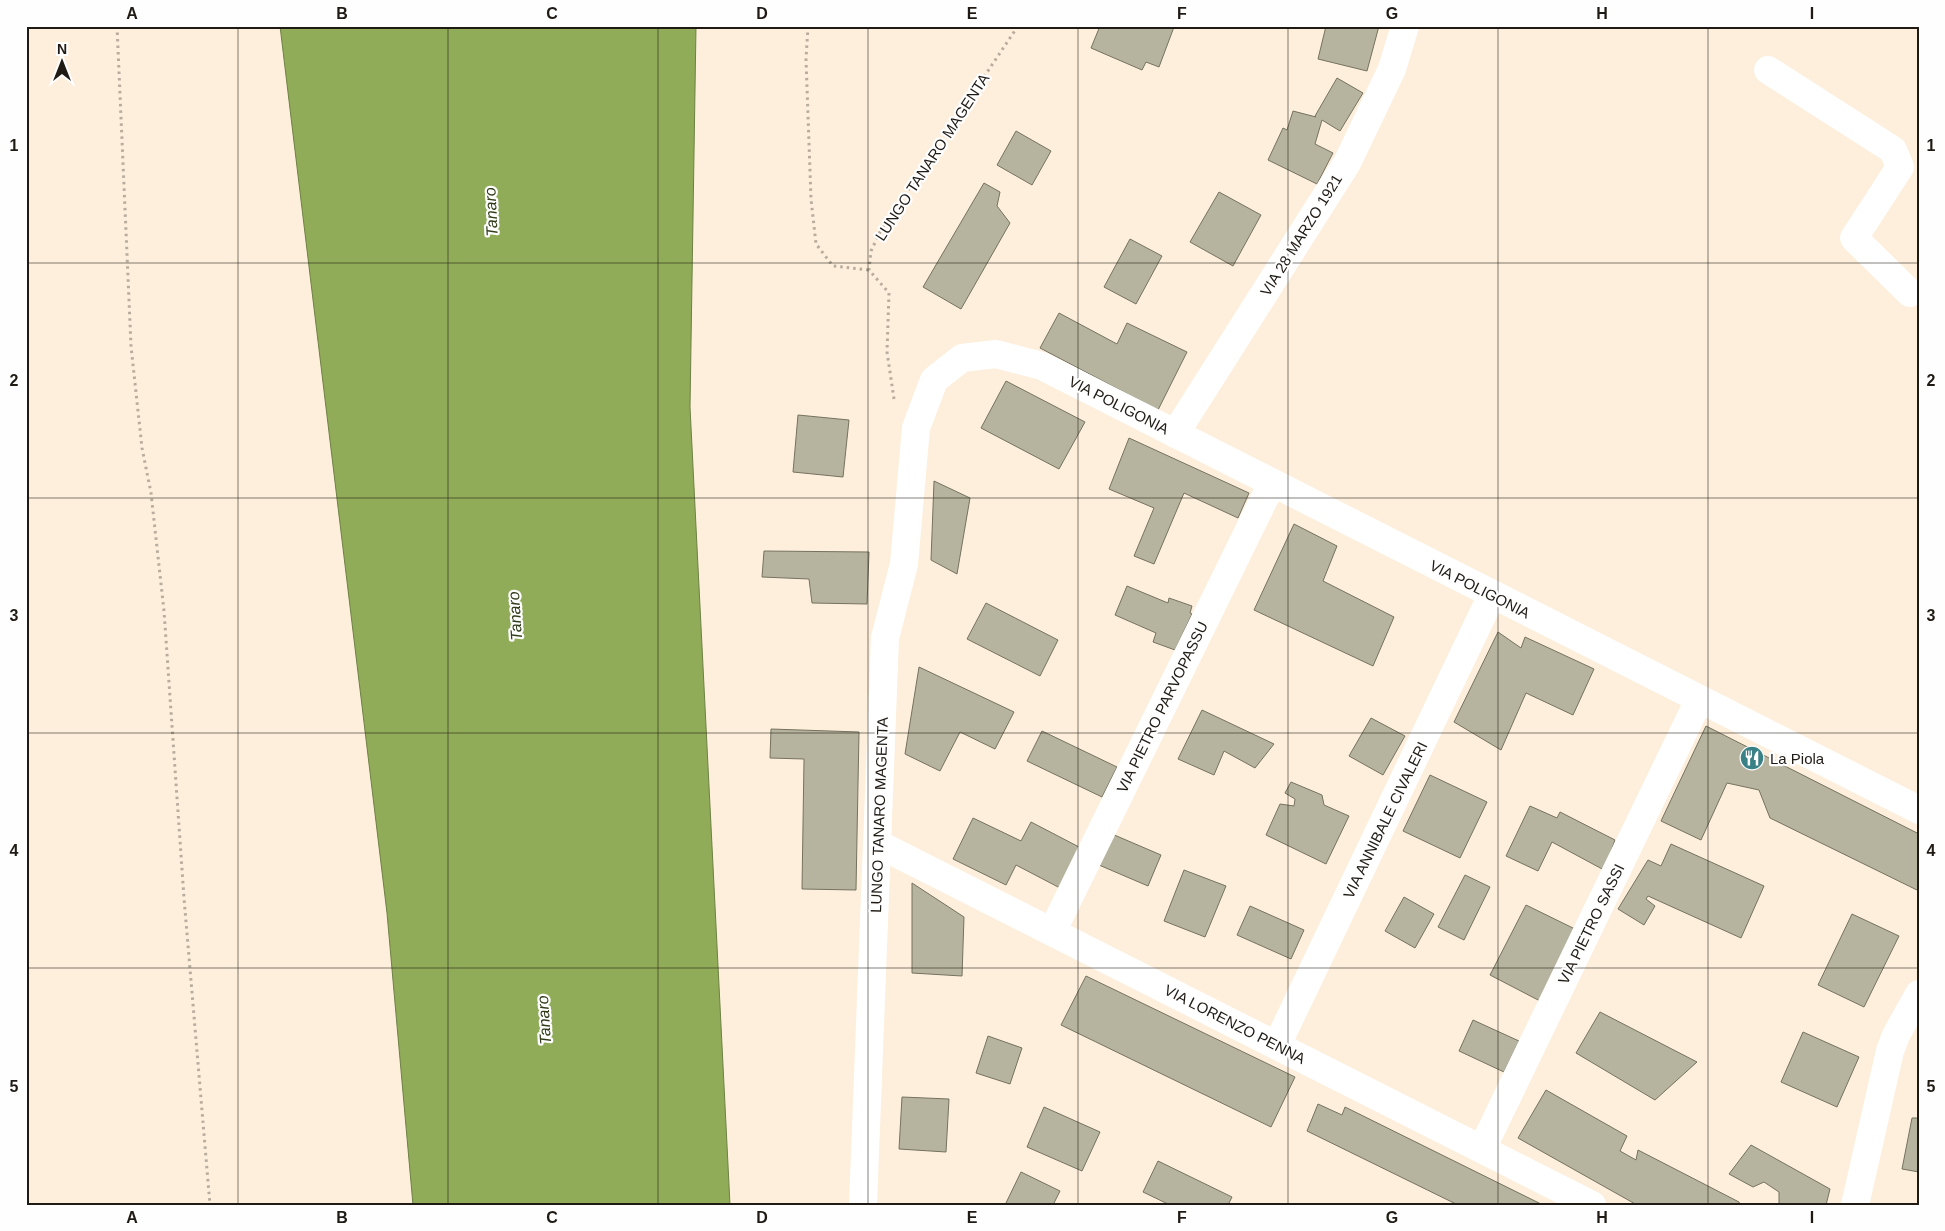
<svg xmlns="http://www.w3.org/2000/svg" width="1945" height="1231" font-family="Arial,sans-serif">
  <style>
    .water { fill: #90ac58; stroke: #6e8044 }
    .building { fill: #b6b39e; stroke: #75725f }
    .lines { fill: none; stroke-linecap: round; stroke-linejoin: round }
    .path { stroke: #b7ac9d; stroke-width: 3; stroke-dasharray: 2.5 4; stroke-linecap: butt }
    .minor { stroke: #fff; stroke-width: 28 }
    .grid { fill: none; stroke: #1f1a14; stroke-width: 1; stroke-opacity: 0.55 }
    .labels { text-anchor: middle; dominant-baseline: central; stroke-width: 4.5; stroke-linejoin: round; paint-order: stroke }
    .street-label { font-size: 15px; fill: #1f1a14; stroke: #fefefe }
    .poi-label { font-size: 15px; fill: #1f1a14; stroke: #fefefe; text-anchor: start }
    .water-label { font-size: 16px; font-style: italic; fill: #313d19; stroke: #fefefe }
    .neatline { fill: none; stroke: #1f1a14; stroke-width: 2 }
    .grid-label { font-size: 16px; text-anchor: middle; font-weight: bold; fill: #1f1a14 }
  </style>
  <rect width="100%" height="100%" fill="#fdefdc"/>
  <polygon class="water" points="280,26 696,26 690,407 730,1205 413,1205 387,913"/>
  <g class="building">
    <polygon points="1100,26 1172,26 1174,27 1159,67 1146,62 1142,70 1091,48"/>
    <polygon points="1326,26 1379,26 1367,71 1318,59"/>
    <polygon points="1337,78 1363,93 1340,131 1322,120 1315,144 1333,153 1317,184 1268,160 1283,128 1287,130 1293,111 1316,117 1315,116"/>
    <polygon points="1016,131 1051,151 1032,185 997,165"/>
    <polygon points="984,183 1000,192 997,206 1010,223 961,309 923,287"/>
    <polygon points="1219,192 1261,215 1233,266 1190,242"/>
    <polygon points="1130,239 1162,256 1136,304 1104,287"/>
    <polygon points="1059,313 1117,344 1127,323 1187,352 1158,410 1040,348"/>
    <polygon points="1006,381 1085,422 1059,469 981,428"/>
    <polygon points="798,415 849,420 843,477 793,472"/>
    <polygon points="1129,438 1249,493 1238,518 1184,493 1154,564 1134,556 1154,508 1109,489"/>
    <polygon points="934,481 970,498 957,574 931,560"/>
    <polygon points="1294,524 1337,546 1323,581 1394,617 1373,666 1254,610"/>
    <polygon points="764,551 869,552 867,604 812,603 809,579 762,577"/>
    <polygon points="1127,586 1168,603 1169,598 1192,606 1190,613 1192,614 1175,650 1153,642 1156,633 1115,615"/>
    <polygon points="986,603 1058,640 1040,676 967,639"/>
    <polygon points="1498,632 1521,648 1525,637 1594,669 1573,715 1526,693 1501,750 1454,722"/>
    <polygon points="919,667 1014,712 995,749 960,732 940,771 905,754"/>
    <polygon points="1202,710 1274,744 1255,768 1224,751 1214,775 1178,759"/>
    <polygon points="1371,718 1405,736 1383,775 1349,756"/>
    <polygon points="1706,726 1919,834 1919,891 1770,818 1759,790 1727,783 1701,840 1661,821"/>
    <polygon points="771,729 859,732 856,890 802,889 804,759 770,758"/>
    <polygon points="1042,731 1117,767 1102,797 1027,761"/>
    <polygon points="1430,775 1487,802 1460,858 1403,831"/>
    <polygon points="1291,782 1322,795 1324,805 1349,816 1326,864 1266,835 1280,804 1294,806 1295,799 1285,793"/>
    <polygon points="1530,806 1557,818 1560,812 1615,840 1604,870 1552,842 1538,871 1506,856"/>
    <polygon points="973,818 1021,841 1031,822 1081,848 1060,888 1016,865 1006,885 953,859"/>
    <polygon points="1112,834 1161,855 1148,886 1099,865"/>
    <polygon points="1671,844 1764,886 1741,938 1648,896 1646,899 1655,906 1644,925 1618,909 1648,860 1661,866"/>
    <polygon points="1184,870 1226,886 1205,937 1164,921"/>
    <polygon points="1465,875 1490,887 1464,940 1438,927"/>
    <polygon points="912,883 964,917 962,976 912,973"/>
    <polygon points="1404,897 1434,914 1415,948 1385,931"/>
    <polygon points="1526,905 1577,930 1540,1001 1490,975"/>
    <polygon points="1250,906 1304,930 1291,959 1237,935"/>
    <polygon points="1852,914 1899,936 1864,1007 1818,985"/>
    <polygon points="1086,976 1295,1077 1271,1127 1061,1025"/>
    <polygon points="1600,1012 1697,1062 1655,1100 1576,1053"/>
    <polygon points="1473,1020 1519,1041 1504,1072 1459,1051"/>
    <polygon points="1803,1032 1859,1057 1837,1107 1781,1082"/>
    <polygon points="988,1036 1022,1048 1010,1084 976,1073"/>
    <polygon points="1546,1090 1627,1136 1620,1151 1636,1160 1638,1150 1739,1202 1740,1205 1637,1205 1518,1138"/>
    <polygon points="902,1097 949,1099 946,1152 899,1149"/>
    <polygon points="1318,1104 1342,1115 1345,1107 1543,1205 1458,1205 1307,1131"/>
    <polygon points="1044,1107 1100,1132 1082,1171 1027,1147"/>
    <polygon points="1912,1118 1919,1118 1919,1172 1902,1169"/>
    <polygon points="1751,1145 1830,1189 1826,1205 1779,1205 1779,1192 1764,1182 1753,1187 1729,1174"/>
    <polygon points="1158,1161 1232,1197 1228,1205 1170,1205 1143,1192"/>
    <polygon points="1021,1172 1060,1191 1053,1205 1005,1205"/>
  </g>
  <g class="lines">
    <g class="path">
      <polyline points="117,26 131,346 142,448 151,493 164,611 184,898 210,1205"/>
      <polyline points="808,26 806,59 811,199 816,244 833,266 869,270"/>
      <polyline points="894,399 887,352 889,293 869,270 871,251 880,232 1018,26"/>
    </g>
    <g class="minor">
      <polyline points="1768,70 1893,150 1900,167 1854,238 1910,293"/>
      <polyline points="1175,434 1347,163 1392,69 1405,26"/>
      <polyline points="878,844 1592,1205"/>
      <polyline points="1052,932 1272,483"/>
      <polyline points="1277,1045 1492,595"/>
      <polyline points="1482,1149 1699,700"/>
      <polyline points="863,1205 885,638 904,564 916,428 934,380 962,358 996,354 1042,366 1919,810"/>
      <polyline points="1855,1205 1890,1051 1896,1035 1919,994"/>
    </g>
  </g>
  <path class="grid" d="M238,26V1205M448,26V1205M658,26V1205M868,26V1205M1078,26V1205M1288,26V1205M1498,26V1205M1708,26V1205M26,263H1919M26,498H1919M26,733H1919M26,968H1919"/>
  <defs>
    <g id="restaurant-disc" transform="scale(1.25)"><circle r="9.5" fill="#398185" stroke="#fefefe"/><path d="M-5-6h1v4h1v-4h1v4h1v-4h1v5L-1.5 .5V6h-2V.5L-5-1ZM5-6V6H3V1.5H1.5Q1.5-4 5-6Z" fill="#fff"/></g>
  </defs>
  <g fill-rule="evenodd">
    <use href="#restaurant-disc" x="1752" y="758"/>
  </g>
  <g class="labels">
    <g class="street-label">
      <text transform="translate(932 157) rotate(-57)">LUNGO TANARO MAGENTA</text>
      <text transform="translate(1301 235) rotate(-58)">VIA 28 MARZO 1921</text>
      <text transform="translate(1119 405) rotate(27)">VIA POLIGONIA</text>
      <text transform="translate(1480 589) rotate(27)">VIA POLIGONIA</text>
      <text transform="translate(1162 707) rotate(-64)">VIA PIETRO PARVOPASSU</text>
      <text transform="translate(879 815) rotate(-88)">LUNGO TANARO MAGENTA</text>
      <text transform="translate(1385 820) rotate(-64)">VIA ANNIBALE CIVALERI</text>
      <text transform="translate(1591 924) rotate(-64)">VIA PIETRO SASSI</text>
      <text transform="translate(1235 1024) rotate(27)">VIA LORENZO PENNA</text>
    </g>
    <g class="poi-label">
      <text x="1770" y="758">La Piola</text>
    </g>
    <g class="water-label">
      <text transform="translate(491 212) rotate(-93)">Tanaro</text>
      <text transform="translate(515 616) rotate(-94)">Tanaro</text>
      <text transform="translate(544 1020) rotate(-94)">Tanaro</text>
    </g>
  </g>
  <rect width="1945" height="1231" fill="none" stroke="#fefefe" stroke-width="55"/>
  <g transform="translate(62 62)" stroke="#fefefe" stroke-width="4" paint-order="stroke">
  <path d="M0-4L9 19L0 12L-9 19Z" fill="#1f1a14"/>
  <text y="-8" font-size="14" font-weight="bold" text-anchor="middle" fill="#1f1a14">N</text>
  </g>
  <rect x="28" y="28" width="1890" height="1176" class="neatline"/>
  <g class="grid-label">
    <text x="132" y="19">A</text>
    <text x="342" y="19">B</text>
    <text x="552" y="19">C</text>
    <text x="762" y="19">D</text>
    <text x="972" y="19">E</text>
    <text x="1182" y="19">F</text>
    <text x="1392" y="19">G</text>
    <text x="1602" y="19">H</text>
    <text x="1812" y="19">I</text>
    <text x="14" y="151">1</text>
    <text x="1931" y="151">1</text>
    <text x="14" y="386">2</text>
    <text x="1931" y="386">2</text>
    <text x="14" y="621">3</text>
    <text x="1931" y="621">3</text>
    <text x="14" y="856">4</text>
    <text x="1931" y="856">4</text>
    <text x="14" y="1092">5</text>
    <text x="1931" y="1092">5</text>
    <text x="132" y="1223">A</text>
    <text x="342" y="1223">B</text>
    <text x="552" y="1223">C</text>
    <text x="762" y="1223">D</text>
    <text x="972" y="1223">E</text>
    <text x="1182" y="1223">F</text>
    <text x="1392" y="1223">G</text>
    <text x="1602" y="1223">H</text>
    <text x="1812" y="1223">I</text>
  </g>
</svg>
